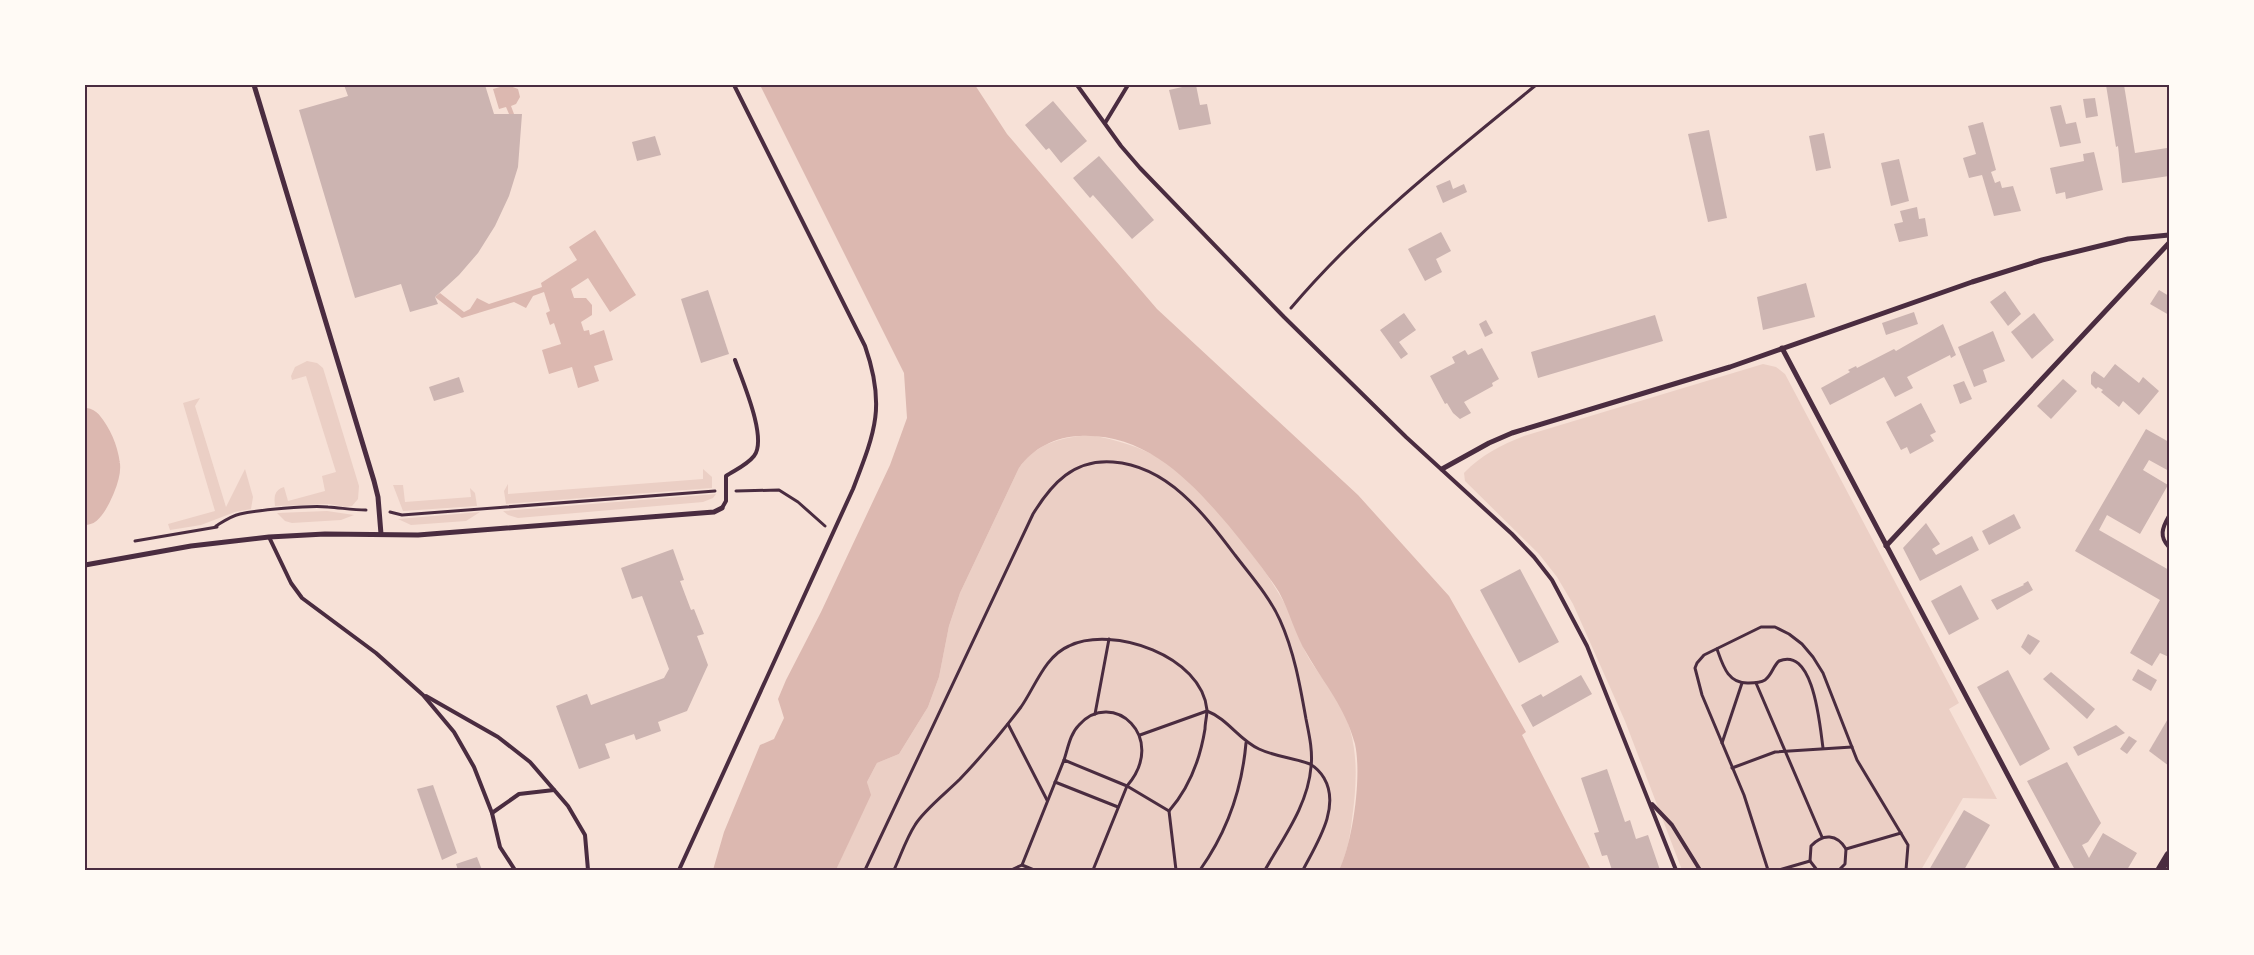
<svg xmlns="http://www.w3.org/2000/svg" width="2254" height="955" font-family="Roboto,sans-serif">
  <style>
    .green { fill: #ebcfc5 }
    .water { fill: #dcb8b0 }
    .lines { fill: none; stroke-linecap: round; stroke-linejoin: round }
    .river { stroke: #dcb8b0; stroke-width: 36 }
    .building { fill: #ccb4b1 }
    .path { stroke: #4a2c40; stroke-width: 3 }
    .service { stroke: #4a2c40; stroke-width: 4 }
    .minor { stroke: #4a2c40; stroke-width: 5 }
    .tertiary { stroke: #4a2c40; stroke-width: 9 }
    .neatline { fill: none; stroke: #4a2c40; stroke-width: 2 }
  </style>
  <rect width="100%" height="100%" fill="#f7e1d7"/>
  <g class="green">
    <path d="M307,361L317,363L323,368L359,486L358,499L352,506L345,507L329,504L275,506C274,497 274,490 284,487L288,501L325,491L322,476L336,472L306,376L292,380L291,376L295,367Z"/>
    <path d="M1763,364L1776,367L1785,374L1959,703L1949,709L1997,799L1963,798L1921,870H1682L1625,721L1573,604L1557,577L1539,554L1465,481L1464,473C1481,455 1501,445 1524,436Z"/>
    <polygon points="200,398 195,406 226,507 245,469 253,497 251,509 235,512 201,525 170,530 168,524 215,511 183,403"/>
    <path d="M1091,435C1116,440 1140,446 1162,460C1203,485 1263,563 1286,606C1293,620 1298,636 1305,651C1313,668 1327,682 1337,698C1359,737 1358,776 1352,819C1350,837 1347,854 1339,870H836L870,795L867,782L877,763L899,754L928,707L939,677L949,626L960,593L1019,468C1036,443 1062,437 1091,435Z"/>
    <polygon points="703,469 712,477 712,488 506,504 504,491 508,484 508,494 703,479"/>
    <polygon points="393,485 403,485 405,502 471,497 470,488 475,493 477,506 403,511"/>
    <polygon points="716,494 713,498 703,502 518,518 508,515 503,511"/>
    <polygon points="327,511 354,515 341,520 292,523 285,521 277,513"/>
    <polygon points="480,512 466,521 411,525 398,519"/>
  </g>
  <g class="water">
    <polygon points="507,85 518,89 520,97 516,104 511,106 514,114 509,114 506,107 499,109 493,89"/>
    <path d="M760,85H975L1007,134L1157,309L1358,495L1449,596L1526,732L1522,735L1591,870H1339C1353,842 1362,775 1355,744C1345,707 1325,685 1307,654C1295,635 1290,612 1279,592C1264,569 1246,547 1229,526C1190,480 1145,433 1080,436C1055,437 1033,448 1019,468L960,593L949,626L939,677L928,707L899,754L877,763L867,782L871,795L836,870H713L724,832L760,745L774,739L784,718L778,699L786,680L821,612L890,465L907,418L904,373Z"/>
    <polygon points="595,230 636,295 610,312 588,278 571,289 574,298 586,298 592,305 592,315 581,322 584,331 589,330 590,335 604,330 613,360 594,366 599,381 578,388 572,367 549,374 542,350 561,344 554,323 550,325 546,313 550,311 544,292 533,296 526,308 514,302 462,318 435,297 440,293 464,312 470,309 477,298 489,304 542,287 541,283 577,260 569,247"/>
  </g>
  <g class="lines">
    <path class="river" d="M85,426C94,437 100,451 102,465C104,474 92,501 85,507"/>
  </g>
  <g class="building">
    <polygon points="344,85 485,85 494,114 522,114 518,167 509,196 495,226 478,253 459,275 435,297 438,304 410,312 401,284 355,298 299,110 348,96"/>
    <polygon points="1191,85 1196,85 1200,105 1207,104 1211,124 1179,130 1169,90"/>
    <polygon points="2106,85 2124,85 2135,153 2167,148 2169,176 2122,183 2118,146 2116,147"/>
    <polygon points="2095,98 2098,116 2086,118 2083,99"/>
    <polygon points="1053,101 1087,141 1061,163 1049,148 1046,150 1025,125"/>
    <polygon points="2061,105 2066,124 2076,122 2081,143 2060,147 2050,107"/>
    <polygon points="1983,122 1996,170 1991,172 1995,183 2000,181 2002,188 2013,186 2021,211 1994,216 1982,175 1969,178 1963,158 1976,154 1968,126"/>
    <polygon points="1709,130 1727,218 1708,222 1688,134"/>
    <polygon points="1824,133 1831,168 1816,171 1809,136"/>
    <polygon points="655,136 661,155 637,161 632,142"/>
    <polygon points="2094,152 2103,190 2066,199 2065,192 2056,194 2050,168 2084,161 2083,154"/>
    <polygon points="1099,156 1154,220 1132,239 1093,195 1090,198 1073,178"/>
    <polygon points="1899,159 1909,201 1891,206 1881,163"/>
    <polygon points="1450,180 1453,189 1464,184 1467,192 1443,203 1436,186"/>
    <polygon points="1917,207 1919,219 1925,218 1928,236 1899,242 1894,224 1903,222 1900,211"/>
    <polygon points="1441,232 1451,251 1436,259 1442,272 1425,281 1408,249"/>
    <polygon points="1806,283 1815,317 1763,330 1757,297"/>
    <polygon points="708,290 729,354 701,363 681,299"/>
    <polygon points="2159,290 2169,296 2169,315 2150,304"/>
    <polygon points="2005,291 2021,314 2008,326 1990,302"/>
    <polygon points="1914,312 1918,324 1886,335 1882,323"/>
    <polygon points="1404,313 1416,330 1399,342 1408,354 1401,359 1380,330"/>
    <polygon points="2034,313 2054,340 2032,359 2011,332"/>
    <polygon points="1655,315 1663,341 1538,378 1531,352"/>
    <polygon points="1486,320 1493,333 1485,337 1479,324"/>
    <polygon points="1943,324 1956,355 1951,358 1950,355 1907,377 1913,388 1895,397 1884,377 1830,405 1821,388 1850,372 1848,370 1856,366 1857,368 1894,349 1896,351"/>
    <polygon points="1993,331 2005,361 1983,370 1987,382 1974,387 1958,347"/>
    <polygon points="1482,348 1499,379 1492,383 1493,386 1464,402 1471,413 1460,419 1453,413 1447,403 1445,404 1430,376 1455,363 1452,357 1465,350 1468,355"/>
    <polygon points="2115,364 2139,383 2143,377 2159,391 2139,415 2123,401 2119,407 2101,392 2103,390 2098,387 2096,389 2091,384 2091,375 2094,371 2104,378"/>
    <polygon points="459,377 464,392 434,401 429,387"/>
    <polygon points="2063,379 2077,391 2051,419 2037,406"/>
    <polygon points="1964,381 1972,399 1960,404 1953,385"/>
    <polygon points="1921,403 1936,432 1930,435 1934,441 1910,454 1907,447 1901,450 1886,422"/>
    <polygon points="2146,429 2169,442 2169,471 2149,460 2143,470 2168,485 2140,534 2107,515 2099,530 2169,570 2169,657 2160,653 2152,666 2130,653 2160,600 2075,551"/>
    <polygon points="2014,514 2021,528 1989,545 1982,531"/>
    <polygon points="1926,523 1940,544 1932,549 1936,555 1972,536 1979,550 1920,581 1903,548"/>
    <polygon points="673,549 684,580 680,581 691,610 694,609 704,634 697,636 708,665 687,711 658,722 661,731 636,740 634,734 605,744 610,758 579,769 556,706 587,694 591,705 664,678 669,669 642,596 632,599 621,568"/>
    <polygon points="1520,569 1559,642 1519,663 1480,590"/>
    <polygon points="2028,581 2033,590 1997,610 1991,600 2024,585 2023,584"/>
    <polygon points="1961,585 1979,619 1949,635 1931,601"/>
    <polygon points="2028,634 2040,641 2030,655 2021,647"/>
    <polygon points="2138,669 2157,680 2151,691 2132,680"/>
    <polygon points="2008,670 2050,749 2020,766 1977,687"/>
    <polygon points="2051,672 2095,709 2087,719 2043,679"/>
    <polygon points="1581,675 1592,694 1533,727 1521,705 1541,694 1543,697"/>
    <polygon points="2169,717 2169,766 2149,751"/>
    <polygon points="2116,725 2125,733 2078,756 2073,747"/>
    <polygon points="2129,736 2137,741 2127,754 2120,749"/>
    <polygon points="2067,762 2101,823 2088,842 2082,845 2089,858 2103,833 2137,853 2127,870 2075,870 2027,781"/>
    <polygon points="1607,769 1625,822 1630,820 1636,839 1648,835 1660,870 1612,870 1607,855 1602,856 1594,833 1599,832 1581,778"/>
    <polygon points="433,785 457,853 442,860 417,789"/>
    <polygon points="1964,810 1990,825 1964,870 1929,870"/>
    <polygon points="477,857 482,870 458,870 456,864"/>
  </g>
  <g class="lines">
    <g class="path">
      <path d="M1291,308C1363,223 1451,155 1536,85"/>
      <polyline points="736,491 779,490 798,502 825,526"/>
      <polyline points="390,512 402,515 715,491"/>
      <path d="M216,526C224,521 231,516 240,514C258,510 310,505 328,507C342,508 353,510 366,510"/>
      <polyline points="135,541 217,527"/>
      <path d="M1717,649C1723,666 1728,684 1749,683C1755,683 1760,683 1765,680C1772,675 1773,666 1779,661C1814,646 1820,727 1823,748"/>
      <polyline points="1756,683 1822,837"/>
      <polyline points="1095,714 1109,639"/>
      <polyline points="1008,724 1047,800"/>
      <path d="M1140,735L1207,711C1228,719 1239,740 1259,749C1276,757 1294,758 1310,764C1315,767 1321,773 1324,778C1341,807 1317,843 1303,870"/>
      <polyline points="1722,743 1742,683"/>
      <path d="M1064,760C1068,748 1070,734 1079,725C1112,688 1169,737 1127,786L1169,811L1176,870"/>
      <polyline points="1732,768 1775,752 1852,747"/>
      <polyline points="1055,782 1118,807"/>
      <polyline points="1846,849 1901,833"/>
      <path d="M865,870L1033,514C1052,483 1074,459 1113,462C1168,466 1204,514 1235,555C1251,576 1269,596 1280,620C1294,651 1300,685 1306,719C1309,734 1313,751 1311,767C1308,805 1283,838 1265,870"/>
      <path d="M894,870C901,855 906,839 915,825C923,811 947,792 960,779C981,757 1002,732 1021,707C1035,687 1045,656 1069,646C1113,625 1202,656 1207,710C1207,716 1205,723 1205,729C1200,760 1190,787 1169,811"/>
      <polyline points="1011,870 1022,865"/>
      <polyline points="1034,870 1022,865 1064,760 1127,786 1093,870"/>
      <path d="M1200,870C1227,832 1242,789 1246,743"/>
      <polyline points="1768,870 1744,795 1702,695 1695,668 1697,663 1704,655 1761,627 1775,627 1789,634 1802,644 1813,657 1823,673 1857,760 1908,845 1906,870"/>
      <polyline points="1779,870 1810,861"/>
      <path d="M1817,870L1810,861L1811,846C1823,833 1837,834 1846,849L1845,864L1839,870"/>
    </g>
    <g class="service">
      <polyline points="1077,85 1121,146 1140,168 1284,317 1406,437 1512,534 1534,557 1552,580 1587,646 1676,870"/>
      <polyline points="1105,123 1128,85"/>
      <path d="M722,508L726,501V476C735,470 747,465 754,456C768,439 742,380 735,360"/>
      <path d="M2169,516C2162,528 2159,537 2169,547"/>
      <polyline points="269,537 291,583 302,598 376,653 423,695 454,732 474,767 492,813 500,847 515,870"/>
      <polyline points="426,696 498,737 530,762 568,806 585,835 588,870"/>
      <polyline points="1652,804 1672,825 1700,870"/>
      <polyline points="492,813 519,794 554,790"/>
      <path d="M679,870L853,489C875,432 886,406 865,346L734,85"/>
    </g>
    <g class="minor">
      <polyline points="254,85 374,481 378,497 381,534"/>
      <polyline points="1782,348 2058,870"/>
      <polyline points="1442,469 1489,443 1512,433 1730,367 1972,282 2042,260 2128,239 2169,235"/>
      <polyline points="1886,546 2169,243"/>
      <polyline points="85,565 191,546 269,537 325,534 418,535 714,512 722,508"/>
    </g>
    <polyline class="tertiary" points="2160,870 2169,855"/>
  </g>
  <rect width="2254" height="955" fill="none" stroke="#fffaf5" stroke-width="172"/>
  <rect x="86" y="86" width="2082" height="783" class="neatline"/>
</svg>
